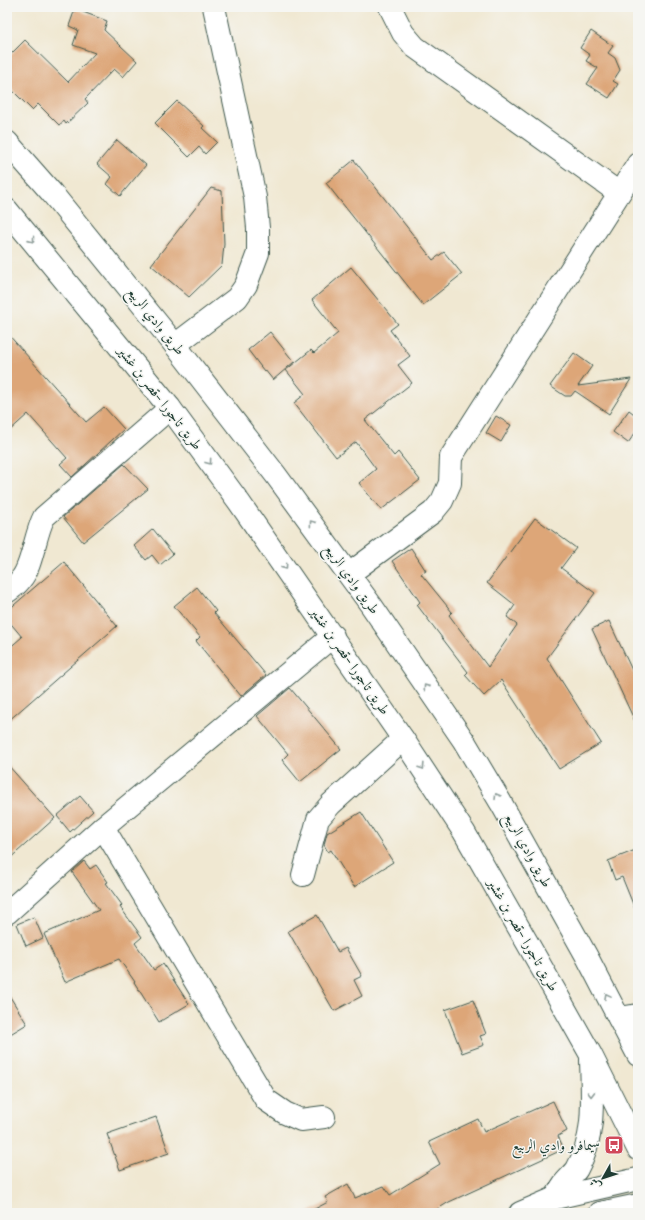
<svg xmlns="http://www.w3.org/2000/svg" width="645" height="1220" font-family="Cardo,Amiri,serif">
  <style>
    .building { fill: #dda678 }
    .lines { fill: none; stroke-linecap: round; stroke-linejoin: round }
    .minor-casing { stroke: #3e574c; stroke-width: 24 }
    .major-casing { stroke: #3e574c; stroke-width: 24 }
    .highway-casing { stroke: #3e574c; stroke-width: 24 }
    .minor { stroke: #fff; stroke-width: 22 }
    .major { stroke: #fff; stroke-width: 22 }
    .highway { stroke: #fff; stroke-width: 22 }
    .oneway { stroke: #8f9e9a }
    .labels { text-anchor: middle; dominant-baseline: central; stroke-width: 3; stroke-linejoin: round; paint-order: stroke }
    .street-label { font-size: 14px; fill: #1f3d34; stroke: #f6f6f2 }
    .poi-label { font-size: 14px; fill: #1f3d34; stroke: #f6f6f2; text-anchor: end }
  </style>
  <rect width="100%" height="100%" fill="#f6f6f2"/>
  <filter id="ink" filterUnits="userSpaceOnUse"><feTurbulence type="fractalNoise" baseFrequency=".025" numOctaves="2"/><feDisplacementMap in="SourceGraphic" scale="8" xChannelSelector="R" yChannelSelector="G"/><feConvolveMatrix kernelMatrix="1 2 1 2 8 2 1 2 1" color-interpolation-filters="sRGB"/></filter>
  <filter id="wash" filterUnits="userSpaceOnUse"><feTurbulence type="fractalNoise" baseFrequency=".012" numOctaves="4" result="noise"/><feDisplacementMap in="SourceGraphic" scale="16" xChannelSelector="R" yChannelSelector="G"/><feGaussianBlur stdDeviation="0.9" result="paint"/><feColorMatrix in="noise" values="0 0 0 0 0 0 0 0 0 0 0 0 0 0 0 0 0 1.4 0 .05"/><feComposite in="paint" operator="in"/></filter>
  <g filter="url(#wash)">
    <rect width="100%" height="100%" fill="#f0e8d2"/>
    <g id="blocks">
      <g class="building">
        <polygon points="75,9 107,21 104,30 137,61 123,77 114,69 85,99 88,103 66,124 64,121 59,125 38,104 32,110 7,85 7,58 25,40 68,82 95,53 73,45 78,30 69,26"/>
        <polygon points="591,31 613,46 608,53 615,58 620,70 613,81 618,84 609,98 587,84 598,68 586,61 590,55 580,48"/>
        <polygon points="177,101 204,126 202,128 217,142 205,154 199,147 189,157 155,123"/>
        <polygon points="117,140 146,165 120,196 107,184 112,177 97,164"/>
        <polygon points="354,160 433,260 444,252 462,274 423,305 326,183"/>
        <polygon points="211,188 222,191 224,244 222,265 189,297 151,265"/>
        <polygon points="351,267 398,324 390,330 410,356 398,365 412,383 365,420 394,456 398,452 420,480 381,510 359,483 376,469 356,442 336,457 294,403 305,394 286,370 311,350 314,353 338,333 312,300"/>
        <polygon points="270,332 294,362 273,380 265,370 264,371 248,350"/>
        <polygon points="7,333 86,422 104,407 124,429 72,477 60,464 67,458 28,414 7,433"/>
        <polygon points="574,353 592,366 578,386 631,379 609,414 575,391 571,396 565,396 550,386"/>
        <polygon points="629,410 638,417 638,429 628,443 613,432"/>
        <polygon points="496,416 511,425 501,442 486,433"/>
        <polygon points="124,464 148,489 83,542 63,517"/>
        <polygon points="535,518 576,548 561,568 595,593 547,658 601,743 559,769 501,680 484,696 465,675 468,672 417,605 420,602 392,561 411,548 426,571 421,574 452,612 449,615 488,667 517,625 507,617 515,605 487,583"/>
        <polygon points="153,529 173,554 160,565 152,555 146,560 134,546"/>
        <polygon points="64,562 117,626 7,722 7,650 22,637 7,619 7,611"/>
        <polygon points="197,587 216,611 214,613 266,675 241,696 196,641 200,637 174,606"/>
        <polygon points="609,621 638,683 638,728 592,629"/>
        <polygon points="290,688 341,749 300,782 282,760 288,754 257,716"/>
        <polygon points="7,764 55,818 7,861"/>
        <polygon points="80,796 93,811 70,832 57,816"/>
        <polygon points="361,812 393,862 354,887 331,850 328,852 324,845 327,833"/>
        <polygon points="638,849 638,914 637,914 622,877 615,880 608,861"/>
        <polygon points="84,861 90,869 96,865 108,882 106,883 122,905 120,907 142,937 135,943 154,970 163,964 189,1004 159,1022 134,982 135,982 119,959 65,982 44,934 99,910 72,872"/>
        <polygon points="317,915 338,952 346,948 362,976 354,980 362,996 334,1011 288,931"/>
        <polygon points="34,917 43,938 26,946 17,924"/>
        <polygon points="7,992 27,1024 7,1036"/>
        <polygon points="473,1000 486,1034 480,1036 484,1045 462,1053 445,1010"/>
        <polygon points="553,1101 567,1131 558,1136 564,1149 449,1202 431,1213 307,1213 328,1202 325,1197 348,1184 355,1198 384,1186 390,1195 440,1164 429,1142 478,1119 484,1132"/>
        <polygon points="156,1117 169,1153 120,1170 107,1134"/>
      </g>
    </g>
  </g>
  <g filter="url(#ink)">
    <use href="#blocks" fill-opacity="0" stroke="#3e574c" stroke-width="1"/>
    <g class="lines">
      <g class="minor-casing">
        <g id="minor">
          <polyline points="390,7 403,33 415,47 619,193"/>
          <polyline points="175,345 237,298 246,285 258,253 258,228 255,197 214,7"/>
          <polyline points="349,574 433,512 442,501 450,483 451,457 638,164"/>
          <path d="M7,592C12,588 18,584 21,579C32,567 35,534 44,517L170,408"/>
          <polyline points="103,827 266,1100 285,1113 301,1120 324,1117"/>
          <polyline points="303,875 318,819 331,804 403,739"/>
          <polyline points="7,913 103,827 333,636"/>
          <polyline points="619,1018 638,1015"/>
        </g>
      </g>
      <g class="major-casing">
        <g id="major">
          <polyline points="520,1213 555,1198 638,1179"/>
          <polyline points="600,1213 638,1205"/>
        </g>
      </g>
      <g class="highway-casing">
        <g id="highway">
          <polyline points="7,142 51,192 175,345 275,474 371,605 464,741 501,803 586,955 638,1055"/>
          <polyline points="7,210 170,408 239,502 403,739 464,832 556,993 591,1055 638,1149"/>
          <path d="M555,1198C558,1194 560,1189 563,1185C567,1179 573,1175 577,1169C596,1135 592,1098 591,1060"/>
        </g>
      </g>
      <use href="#minor" class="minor"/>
      <use href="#major" class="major"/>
      <use href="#highway" class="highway"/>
    </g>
    <defs><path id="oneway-chevron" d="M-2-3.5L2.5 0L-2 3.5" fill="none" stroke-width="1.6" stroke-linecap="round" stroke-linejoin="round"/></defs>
    <g class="oneway">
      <use href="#oneway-chevron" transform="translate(32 240) rotate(51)"/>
      <use href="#oneway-chevron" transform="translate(209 462) rotate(54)"/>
      <use href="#oneway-chevron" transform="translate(312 523) rotate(-126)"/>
      <use href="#oneway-chevron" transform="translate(285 567) rotate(55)"/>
      <use href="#oneway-chevron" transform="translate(426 687) rotate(-125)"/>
      <use href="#oneway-chevron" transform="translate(422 767) rotate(57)"/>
      <use href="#oneway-chevron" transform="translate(497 796) rotate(-121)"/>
      <use href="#oneway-chevron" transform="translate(607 996) rotate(-118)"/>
      <use href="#oneway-chevron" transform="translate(591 1094) rotate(89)"/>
    </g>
  </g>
  <defs>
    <g id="bus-square" transform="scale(1)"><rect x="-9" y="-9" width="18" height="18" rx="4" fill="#d1495b" stroke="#f6f6f2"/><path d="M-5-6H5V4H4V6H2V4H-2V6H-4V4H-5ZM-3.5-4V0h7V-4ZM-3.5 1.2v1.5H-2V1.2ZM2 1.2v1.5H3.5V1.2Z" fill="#fff"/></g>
  </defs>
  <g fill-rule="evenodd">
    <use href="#bus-square" x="614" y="1145"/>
  </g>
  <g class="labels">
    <g class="street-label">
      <text transform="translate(156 321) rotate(51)">طريق وادي الربيع</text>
      <text transform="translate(160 398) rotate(52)">طريق تاجورا -قصر بن غشير</text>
      <text transform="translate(352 579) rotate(54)">طريق وادي الربيع</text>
      <text transform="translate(350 661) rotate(55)">طريق تاجورا -قصر بن غشير</text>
      <text transform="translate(528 850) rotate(61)">طريق وادي الربيع</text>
      <text transform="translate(523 935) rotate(60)">طريق تاجورا -قصر بن غشير</text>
    </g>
    <g class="poi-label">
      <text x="600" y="1145">سيمافرو وادي الربيع</text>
    </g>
  </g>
  <rect width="645" height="1220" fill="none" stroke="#f6f6f2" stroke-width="24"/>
  <g transform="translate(603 1178) rotate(231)" stroke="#f6f6f2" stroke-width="3" paint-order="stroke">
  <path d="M0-3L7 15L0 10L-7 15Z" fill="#1f3d34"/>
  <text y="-6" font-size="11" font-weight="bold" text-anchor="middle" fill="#1f3d34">ش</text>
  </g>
</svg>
